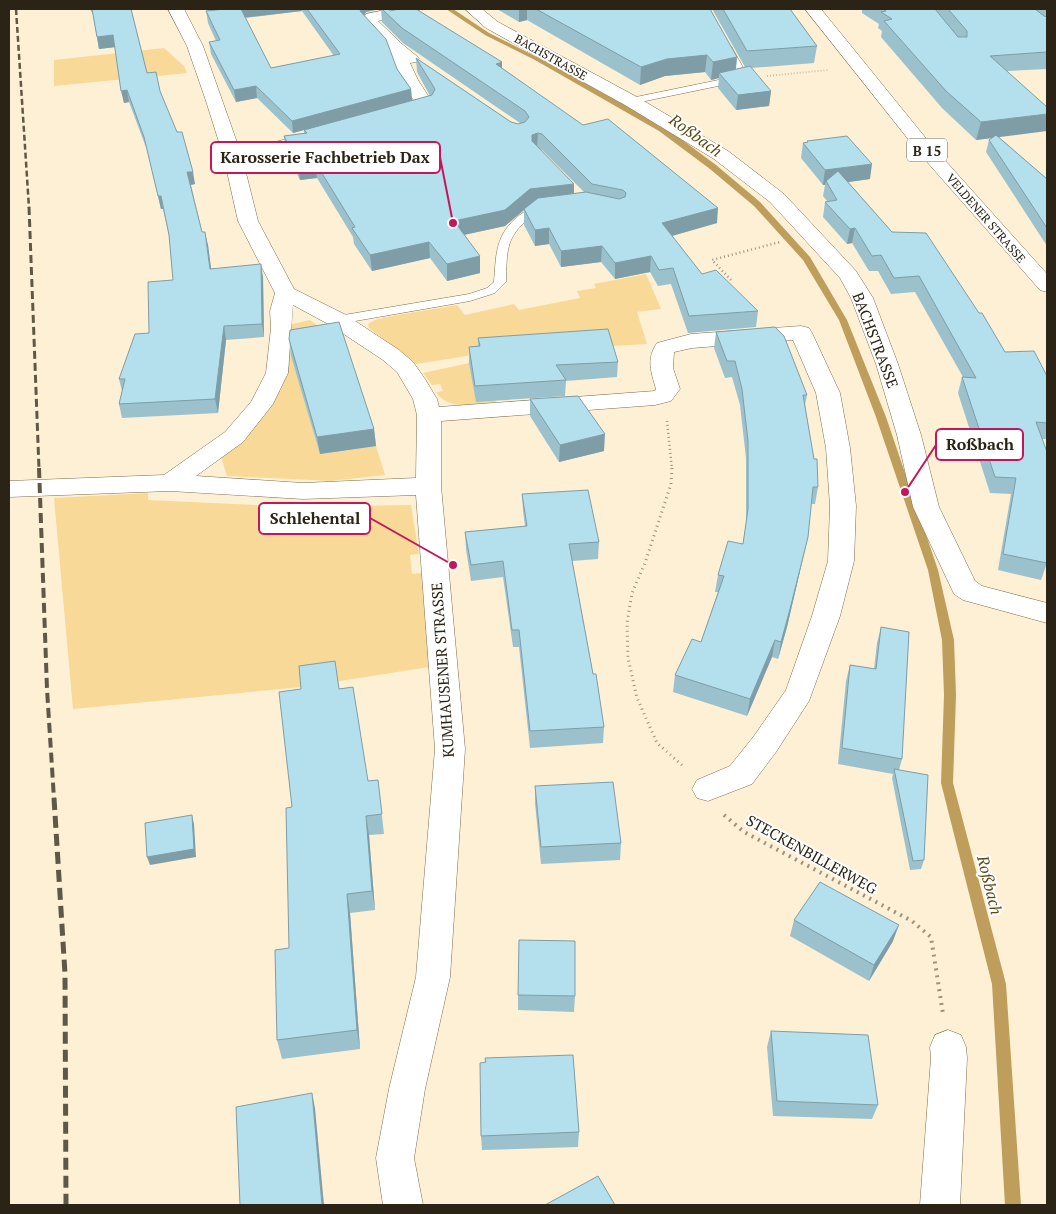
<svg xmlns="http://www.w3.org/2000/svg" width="1056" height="1214" font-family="'PT Serif',serif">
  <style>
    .green { fill: #f9d997 }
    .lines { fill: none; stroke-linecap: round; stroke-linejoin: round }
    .stream { fill: #be9e5a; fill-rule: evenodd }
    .service-casing { stroke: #7c6d4e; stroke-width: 1 }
    .minor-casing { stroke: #7c6d4e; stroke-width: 1 }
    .primary-casing { stroke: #7c6d4e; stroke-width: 1 }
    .path-far3 { stroke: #9c927d; stroke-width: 2; stroke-dasharray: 0.5 2.5; stroke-linecap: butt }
    .path-far2 { stroke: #9c927d; stroke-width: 2.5; stroke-dasharray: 1 3; stroke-linecap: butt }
    .path-far1 { stroke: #9c927d; stroke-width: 3; stroke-dasharray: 1 4; stroke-linecap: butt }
    .path { stroke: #9c927d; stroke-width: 4; stroke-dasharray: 2 5; stroke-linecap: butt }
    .service { fill: #fff; fill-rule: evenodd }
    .minor { fill: #fff; fill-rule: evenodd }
    .primary { fill: #fff; fill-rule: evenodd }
    .rail-far3 { stroke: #605847; stroke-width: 2.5; stroke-dasharray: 6 3; stroke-linecap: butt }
    .rail-far2 { stroke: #605847; stroke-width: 3; stroke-dasharray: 8 4; stroke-linecap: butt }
    .rail-far1 { stroke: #605847; stroke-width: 4; stroke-dasharray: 10 5; stroke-linecap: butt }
    .rail { stroke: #605847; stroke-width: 5; stroke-dasharray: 12 6; stroke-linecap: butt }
    .wall { fill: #9bc1cc; fill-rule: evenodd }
    .shaded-wall { fill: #7e9da6 }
    .building { fill: #b4e0ed; stroke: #7e9da6 }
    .labels { text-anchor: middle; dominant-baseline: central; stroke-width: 4; stroke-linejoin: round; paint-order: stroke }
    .far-street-label { font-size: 12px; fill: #2a2316; stroke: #fff }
    .shield { fill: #fff; stroke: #6a655c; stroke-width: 1 }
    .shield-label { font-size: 14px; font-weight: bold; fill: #2a2316 }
    .street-label { font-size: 15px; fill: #2a2316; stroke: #fff }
    .water-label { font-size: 16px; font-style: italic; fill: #5d4711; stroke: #fff }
    .leader { fill: none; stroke: #c2185b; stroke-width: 2 }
    .callout-dot { fill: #c2185b; stroke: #fff; stroke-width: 2 }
    .callout { fill: #fff; stroke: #c2185b; stroke-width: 2 }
    .callout-label { font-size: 16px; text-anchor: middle; font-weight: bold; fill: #2a2316 }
  </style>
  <rect width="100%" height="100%" fill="#fef0d5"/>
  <g class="green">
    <polygon points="164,48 184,66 187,73 54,86 54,60"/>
    <polygon points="646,274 661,309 637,312 647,344 479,354 416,364 369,328 368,324 375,320 386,317 457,305 465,315 514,304 519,310 580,298 577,291 596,288 594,284"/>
    <polygon points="310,320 324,330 289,347 320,454 376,446 385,475 331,481 227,476 221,457 264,416 280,388 288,325"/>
    <path d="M469,363L495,397L496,403C478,405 448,411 436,392L443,391L440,384L432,385L423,373Z"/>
    <polygon points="148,493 148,500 299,507 411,505 419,554 410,555 412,574 422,573 429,667 302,687 73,709 54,498"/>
  </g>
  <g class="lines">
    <polygon class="stream" points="446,9 453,9 489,33 539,58 665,127 716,165 760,202 810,257 847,320 886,417 938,570 954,640 956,695 953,783 1006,984 1021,1205 1005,1205 992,984 941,783 944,695 942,640 928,570 876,417 839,320 803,260 754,206 710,169 659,131 535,60 485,35"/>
    <g class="service-casing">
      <g id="service">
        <polygon points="727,43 731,46 749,78 747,80 631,104 626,101 631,98 738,76 723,46"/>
        <path d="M539,205L546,206L547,208C543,212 536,214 530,218C505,237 507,252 506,282L495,293L470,301L338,324L332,320L338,316L469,294L487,288L494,282C496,257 495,237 515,219C522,213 529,208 539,205Z"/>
      </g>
    </g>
    <g class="minor-casing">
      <g id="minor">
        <path d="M168,9H184L203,46L240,151L322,130L328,131L331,135L328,139L243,161L258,221L294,289L346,315L399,350L413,362L425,379L437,399L439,407L655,391L656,389C651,372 646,359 657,343L691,334L801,326L809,328L812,333L840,393L850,448L856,506L854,561L840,616L809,701L776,752L752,784L708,801L697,798L692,789L697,780L730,766L754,736L786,690L812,616L828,561L830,506L826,448L816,393L793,340L692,348L674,352L673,368L680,389L671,401L655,405L441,421V486L465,749L450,977L425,1089L414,1158L423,1205H383L376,1158L389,1089L416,977L435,749L416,495L303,499L170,491L9,497V481L164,475L225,432L251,402L266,373L271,328L270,311L275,293L238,221L224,158L206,101L187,46ZM293,305L330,325L383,360L397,372L413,399L417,415L416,478L303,483L196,476L243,442L273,404L288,373Z"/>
        <polygon points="390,9 399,10 401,13 399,16 378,21 402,44 419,58 417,62 410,63 418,80 434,105 431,109 397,118 391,117 388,113 391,109 415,102 400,80 388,50 362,21 366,14"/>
        <polygon points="465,9 482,9 498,22 637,97 728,151 784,194 856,271 873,298 898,364 921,435 939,507 975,581 982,586 1047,603 1047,623 963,600 954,594 913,507 897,435 876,364 851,298 840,278 770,202 714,159 625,105 486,28"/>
        <polygon points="948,1030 961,1035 966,1047 967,1058 960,1205 920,1205 931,1058 930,1047 935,1035"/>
      </g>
    </g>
    <g class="primary-casing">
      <polygon id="primary" points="805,9 821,9 933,147 1047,274 1047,292 1040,290 920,154"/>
    </g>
    <g class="path-far3">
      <polyline points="416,11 426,9"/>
      <polyline points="767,76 828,70"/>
    </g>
    <g class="path-far2">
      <polyline points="731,280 712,260 780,242"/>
      <polyline points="667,421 672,469"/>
    </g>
    <polyline class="path-far1" points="672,468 671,484 645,563 632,593 627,623 628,658 637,698 657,743 684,767"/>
    <polyline class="path" points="724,815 744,832 912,921 931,937 943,1014"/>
    <use href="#service" class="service"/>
    <use href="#minor" class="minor"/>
    <use href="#primary" class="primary"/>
    <polyline class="rail-far3" points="16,9 29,208"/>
    <polyline class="rail-far2" points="29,207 39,469"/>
    <polyline class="rail-far1" points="39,468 47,689 54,799"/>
    <polyline class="rail" points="54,798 65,974 66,1205"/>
  </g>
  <g class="wall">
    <polygon points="90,9 131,9 147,73 160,91 195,184 191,185 202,232 208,245 211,269 263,277 264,337 226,340 218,413 122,418 119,404 122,391 119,379 149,333 173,280 169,235 163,209 161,209 147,150 129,102 124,103 115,47 99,49 93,15"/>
    <path d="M225,9H380L366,12L364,16L397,69L411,89L412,101L430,96L417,72L416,58L511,122L518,124L520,123L403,43L382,22L381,9H389L390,11L502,68L717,223L672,236L702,274L758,311L756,327L688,333L671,284L658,286L650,272L615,279L601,262L561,267L549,244L535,246L524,225V210L505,226L464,235L480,273L447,281L430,258L372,271L354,244L353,237L317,178L300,180L286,152L284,136L304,133V130L293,133L257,98L236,102L211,54L209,42L216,41L208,23L206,11ZM302,11L334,56L271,68L245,18ZM540,149L542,150L584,192L574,194Z"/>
    <polygon points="497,9 710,9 737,57 736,69 745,67 712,9 790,9 817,46 814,63 751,68 771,91 769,106 736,110 718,88 719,78 711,80 705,72 665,76 640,85 527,20 519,22"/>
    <polygon points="862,9 1047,9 1047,69 1008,71 999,137 1047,179 1047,246 986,152 989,140 992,138 976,140 942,108 881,37 882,31 878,28 879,24 862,13"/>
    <polygon points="807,141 870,179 848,182 892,232 979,313 1005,352 1047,376 1047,439 1042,439 1047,563 1041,580 998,570 1011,494 990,493 958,393 962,377 963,377 915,292 891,294 878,271 869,271 852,243 847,244 823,217 825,202 827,201 823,196 825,185 823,185 801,158 803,143 807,142"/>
    <polygon points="716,332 807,395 805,405 818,487 815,504 811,504 808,537 804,554 787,627 778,659 772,657 747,716 673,692 675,675 701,642 718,592 715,592 718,575 743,544 746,525 746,458 740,405 732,377 725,378 714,348"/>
    <polygon points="478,338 618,362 617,377 566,381 565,396 476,402 469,363 469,347 478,346"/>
    <polygon points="289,339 374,429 376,446 320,454 291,356"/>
    <polygon points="530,399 604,451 559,462 530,416"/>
    <polygon points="522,494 599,542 598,559 572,561 593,674 604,727 603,743 530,748 519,647 513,647 503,577 471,581 466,549 465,532 525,526 523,511"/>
    <polygon points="881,627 902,759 899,770 924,860 921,869 910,870 892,778 893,774 838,764 846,681 850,665 874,669 877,643"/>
    <polygon points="378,780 384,834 369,835 375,910 350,913 360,1049 282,1059 277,1040 289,948 292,807 368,781"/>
    <polygon points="535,786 621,843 620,860 541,864 535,803"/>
    <polygon points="794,920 893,941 869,981 790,936"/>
    <polygon points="518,995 575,996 574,1012 518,1010"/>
    <polygon points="771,1031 878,1105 872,1119 773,1116 767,1047"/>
    <polygon points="485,1058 579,1132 578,1147 482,1150 481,1136"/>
  </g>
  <g class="shaded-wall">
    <polygon points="230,9 302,9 302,11 232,19"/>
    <polygon points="361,9 380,9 366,12 361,22 360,11"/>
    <polygon points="519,9 527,9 527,20 519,22"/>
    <polygon points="113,35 116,47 99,49 97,37"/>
    <polygon points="707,55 705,72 665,76 640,85 641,67 667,59"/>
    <polygon points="737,57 735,75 719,73 719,78 711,80 713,62"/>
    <polygon points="502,62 502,77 496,64"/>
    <polygon points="256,86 257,98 236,102 234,90"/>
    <polygon points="411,89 412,101 293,133 292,121"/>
    <polygon points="127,90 129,102 124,103 121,91"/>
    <polygon points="771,91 769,106 736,110 738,95"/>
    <polygon points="1047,114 1047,131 976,140 981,122"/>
    <polygon points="538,133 537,148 532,150 532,135"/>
    <polygon points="315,162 317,178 300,180 298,165"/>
    <polygon points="872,164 870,179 828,185 826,181 825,185 823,185 825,170"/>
    <polygon points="187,172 193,172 195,184 190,185"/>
    <polygon points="574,184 574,200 530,205 505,226 454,237 454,221 530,189"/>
    <polygon points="158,196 161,196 163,209 161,209"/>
    <polygon points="718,208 717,223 661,239 662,223"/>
    <polygon points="549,228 549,244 535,246 535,230"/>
    <polygon points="855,228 852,243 847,244 850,229"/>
    <polygon points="205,232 208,245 213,283 210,269"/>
    <polygon points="429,242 430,258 372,271 370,255"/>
    <polygon points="602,246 601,262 561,267 561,251"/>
    <polygon points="480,256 480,273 447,281 447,264"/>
    <polygon points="651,256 650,272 615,279 615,263"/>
    <polygon points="261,264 263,277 264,337 262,324"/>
    <polygon points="224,326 226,340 218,413 215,399"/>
    <polygon points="374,429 376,446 320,454 317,437"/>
    <polygon points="605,434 604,451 559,462 560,445"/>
    <polygon points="808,537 804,554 787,627 778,659 781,642"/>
    <polygon points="775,640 772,657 747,716 750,699"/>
    <polygon points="192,815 194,824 196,857 150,865 147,857"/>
    <polygon points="366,816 369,835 375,910 372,891"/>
    <polygon points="347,894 350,913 360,1049 357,1030"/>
    <polygon points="899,925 893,941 869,981 874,965"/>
    <polygon points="312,1093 315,1108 324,1205 322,1205"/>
  </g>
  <g class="building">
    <polygon points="92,9 131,9 147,73 156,72 160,91 177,132 182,132 193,172 187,172 202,232 205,232 210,269 261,264 262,324 224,326 215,399 119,404 125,379 119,379 135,334 149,333 148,282 173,280 169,235 161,196 158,196 144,137 127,90 121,91 113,35 97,37"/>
    <polygon points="225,9 241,9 271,68 340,54 307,9 361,9 360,11 386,39 397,69 411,89 292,121 256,86 234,90 209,42 220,40 206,11"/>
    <polygon points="382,9 389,9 390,11 399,9 416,9 502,62 496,64 583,125 608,119 718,208 662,223 702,274 716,270 758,311 689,316 673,268 659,270 651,256 615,263 602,246 561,251 549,228 535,230 524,209 538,198 586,192 619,199 625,197 626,193 623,190 592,184 542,134 538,133 532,135 532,141 574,184 530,189 505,210 454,221 480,256 447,264 429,242 370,255 352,228 355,227 315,162 298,165 284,136 307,133 304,130 432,95 435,89 416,58 511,122 518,124 525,122 529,117 525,111 402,28"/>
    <polygon points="536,9 710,9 737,57 713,62 707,55 667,59 641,67"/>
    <polygon points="723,9 790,9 817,46 747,51"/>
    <polygon points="883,9 935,9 958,37 967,37 967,31 948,9 1035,9 1044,16 1047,17 1047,52 990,56 1047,107 1047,114 981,122 946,91 884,21 892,19 881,12 886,11"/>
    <polygon points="750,66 771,91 738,95 719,73"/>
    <polygon points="996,135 1047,179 1047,228 989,140"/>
    <polygon points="847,136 872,164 825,170 803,143 808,142 807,141"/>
    <polygon points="838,171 892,232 926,233 979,313 982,313 1005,352 1034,351 1047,376 1047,423 1036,422 1047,452 1047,563 1003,554 1016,478 995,477 962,377 976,378 919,276 894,278 881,255 872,256 855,228 850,229 825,202 837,200 826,181"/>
    <polygon points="339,322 374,429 317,437 289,339 290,330"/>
    <polygon points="775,327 784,336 807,395 803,395 814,459 817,459 818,487 813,487 808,537 790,609 781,642 775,640 750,699 675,675 692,639 701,642 724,576 718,575 728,541 743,544 748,509 748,441 742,389 735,361 727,361 716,332"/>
    <polygon points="608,329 618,362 556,365 566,380 475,386 469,347 480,346 478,338"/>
    <polygon points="578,396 605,434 560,445 530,399"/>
    <polygon points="588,490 599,542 569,544 593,674 596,674 604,727 530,731 519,630 512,630 503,561 471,565 465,532 527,526 522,494"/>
    <polygon points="881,627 909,632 902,759 842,748 850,665 876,669"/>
    <polygon points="335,661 339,689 353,687 368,781 378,780 382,814 366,816 372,891 347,894 357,1030 277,1040 275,950 289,948 286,808 292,807 279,692 301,689 299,666"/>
    <polygon points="894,769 928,775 924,860 913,861"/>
    <polygon points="613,782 621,843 541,847 535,786"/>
    <polygon points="192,815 194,849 147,857 145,823"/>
    <polygon points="820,882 899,925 874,965 794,920"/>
    <polygon points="519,940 575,941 575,996 518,995"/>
    <polygon points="771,1031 868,1035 878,1105 777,1101"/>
    <polygon points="573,1055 579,1132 481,1136 480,1063 486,1062 485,1058"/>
    <polygon points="312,1093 322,1205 240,1205 236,1107"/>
    <polygon points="598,1176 615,1205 545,1205"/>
  </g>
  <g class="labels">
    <g class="far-street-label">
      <text transform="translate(551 57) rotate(29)">BACHSTRASSE</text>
      <text transform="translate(986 218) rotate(49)">VELDENER STRASSE</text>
    </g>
    <rect class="shield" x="907" y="138.5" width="40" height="23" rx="4"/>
    <g class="shield-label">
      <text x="927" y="150">B 15</text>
    </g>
    <g class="street-label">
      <text transform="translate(876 340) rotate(69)">BACHSTRASSE</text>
      <text transform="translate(442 670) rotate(-94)">KUMHAUSENER STRASSE</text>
      <text transform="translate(812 854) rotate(29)">STECKENBILLERWEG</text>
    </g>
    <g class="water-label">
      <text transform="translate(696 135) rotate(36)">Roßbach</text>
      <text transform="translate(990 885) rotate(76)">Roßbach</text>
    </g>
  </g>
  <path class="leader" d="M453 223L440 157M905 492L936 445M453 565L370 518"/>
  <g class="callout-dot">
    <circle cx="453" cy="223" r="5"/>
    <circle cx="905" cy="492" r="5"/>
    <circle cx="453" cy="565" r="5"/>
  </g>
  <g class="callout">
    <rect x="211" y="142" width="229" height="31" rx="5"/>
    <rect x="936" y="429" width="87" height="31" rx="5"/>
    <rect x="259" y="503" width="111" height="31" rx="5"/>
  </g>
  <g class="callout-label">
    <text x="325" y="163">Karosserie Fachbetrieb Dax</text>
    <text x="980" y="450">Roßbach</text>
    <text x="315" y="524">Schlehental</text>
  </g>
  <rect width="1056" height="1214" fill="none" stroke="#2a2316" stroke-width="20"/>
</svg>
